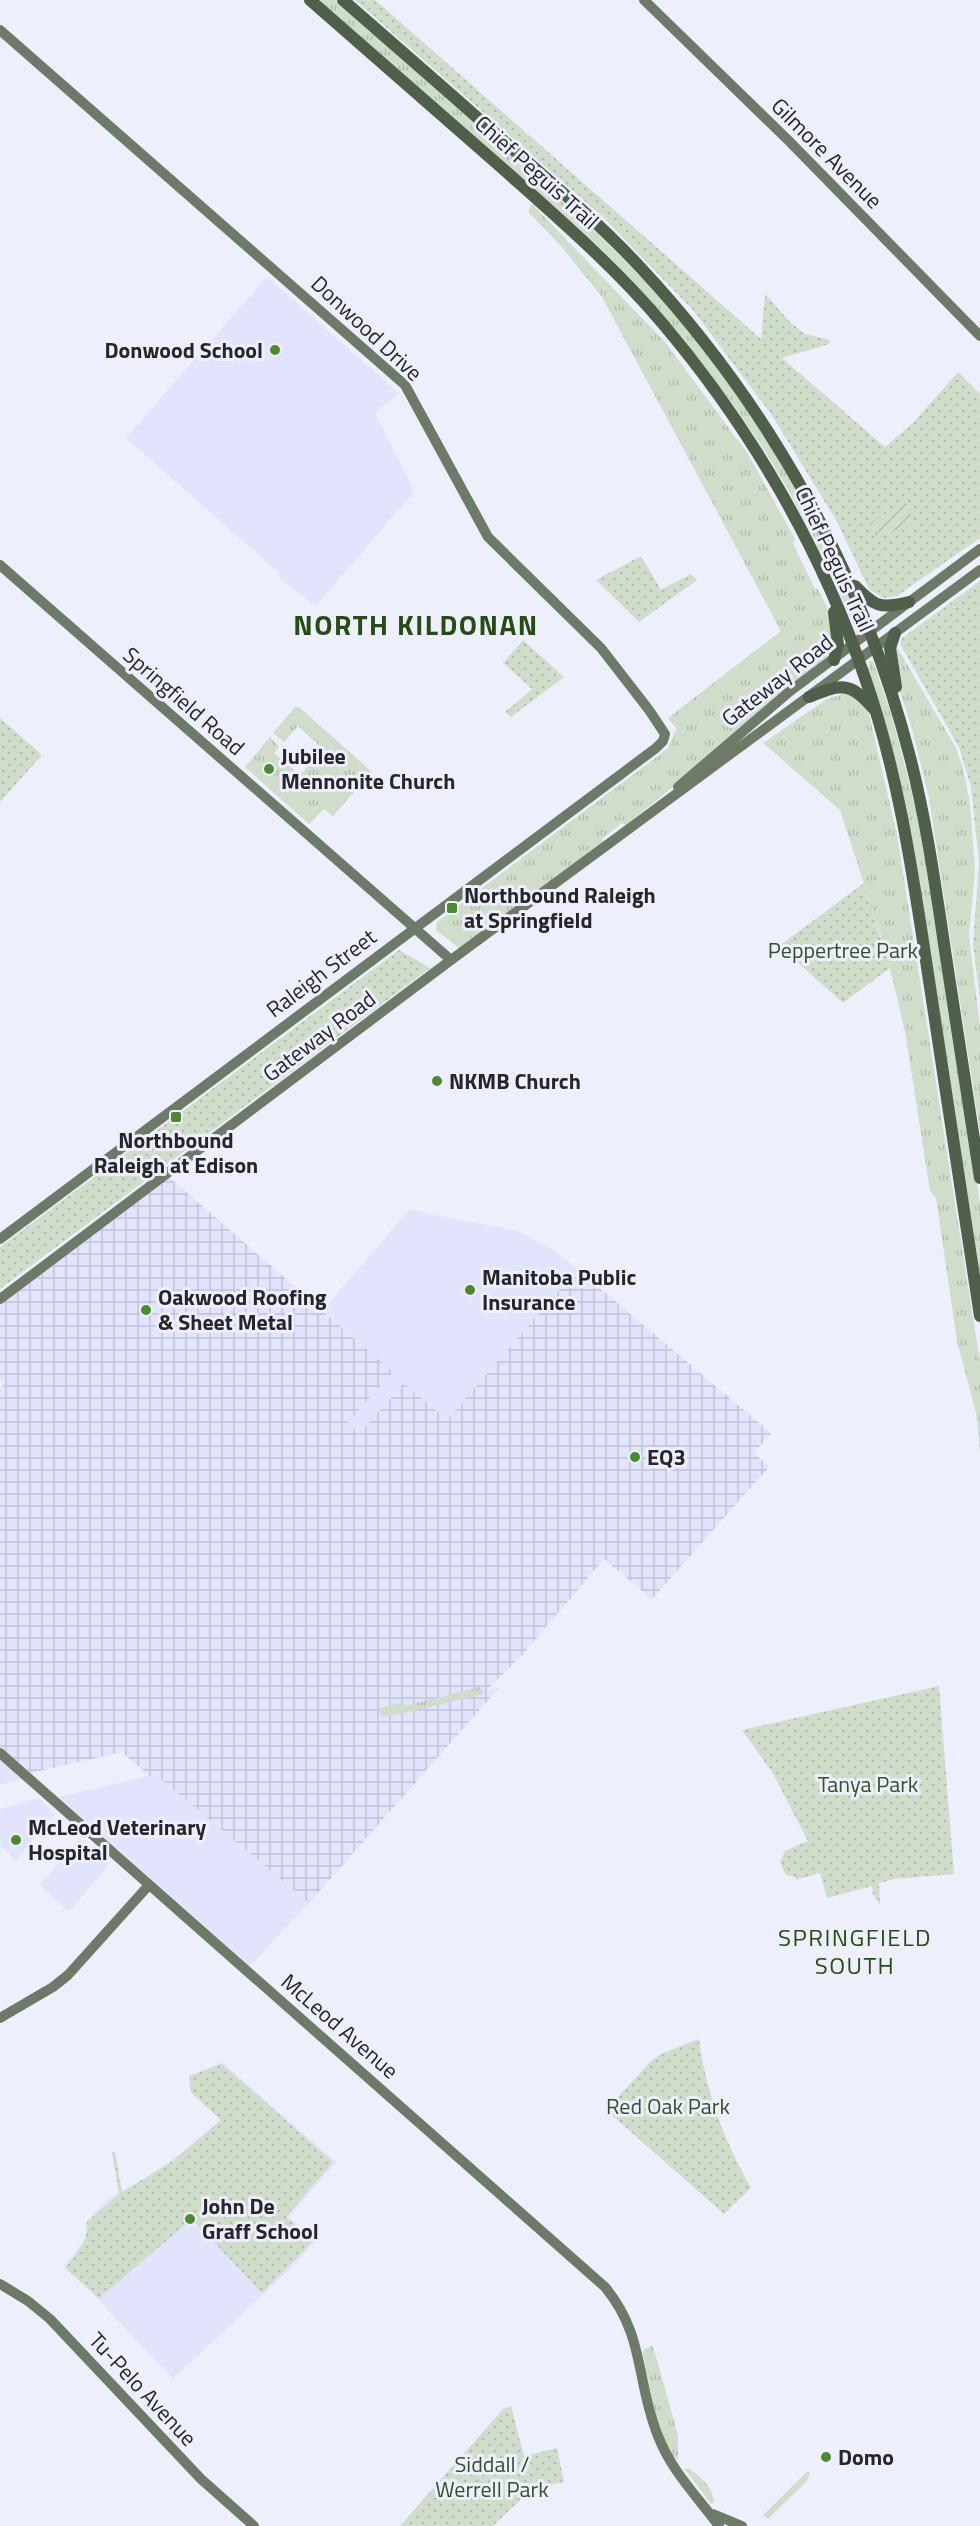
<svg xmlns="http://www.w3.org/2000/svg" width="980" height="2526" font-family="'Titillium Web',sans-serif">
  <style>
    .built { fill: #e2e3fc }
    .industrial { fill: url(#industrial-grid) }
    .grass { fill: url(#grass-tufts) }
    .park { fill: url(#park-dots) }
    .garden { fill: url(#garden-furrows) }
    .lines { fill: none; stroke-linecap: round; stroke-linejoin: round }
    .secondary { stroke: #6d7a68; stroke-width: 10 }
    .primary { stroke: #4f5f4a; stroke-width: 12 }
    .poi-dot { fill: #4a8b2d; stroke: #eeeffd; stroke-width: 2 }
    .labels { text-anchor: middle; dominant-baseline: central; stroke-width: 6; stroke-linejoin: round; paint-order: stroke }
    .street-label { font-size: 22px; fill: #25252b; stroke: #eeeffd }
    .poi-label { font-size: 22px; font-weight: bold; fill: #25252b; stroke: #eeeffd; text-anchor: start }
    .park-label { font-size: 22px; fill: #325127; stroke: #eeeffd }
    .neighbourhood-label { font-size: 24px; letter-spacing: 1.5px; fill: #244d10; stroke: #eeeffd }
    .district-label { font-size: 28px; font-weight: bold; letter-spacing: 1.5px; fill: #244d10; stroke: #eeeffd }
  </style>
  <defs>
    <pattern id="industrial-grid" width="8" height="8" patternUnits="userSpaceOnUse" patternTransform="scale(1.5)"><rect width="8" height="8" fill="#e2e3fc"/><path d="M0 4h8M4 0v8" fill="none" stroke="#c2c3d8"/></pattern>
    <pattern id="grass-tufts" width="24" height="20" patternUnits="userSpaceOnUse" patternTransform="scale(1.5)"><rect width="24" height="20" fill="#cfddca"/><path d="M3 7l-1-3M5 7V3M7 7l1-3M15 17l-1-3M17 17v-4M19 17l1-3" fill="none" stroke="#b2beae"/></pattern>
    <pattern id="park-dots" width="8" height="8" patternUnits="userSpaceOnUse" patternTransform="scale(1.5)"><rect width="8" height="8" fill="#cfddca"/><path d="M2 2h.1M6 6h.1" fill="none" stroke="#b2beae" stroke-width="1.8" stroke-linecap="round"/></pattern>
    <pattern id="garden-furrows" width="10" height="10" patternUnits="userSpaceOnUse" patternTransform="scale(1.5)"><rect width="10" height="10" fill="#cfddca"/><path d="M-1 1l2-2M0 10L10 0M9 11l2-2" fill="none" stroke="#b2beae"/></pattern>
  </defs>
  <rect width="100%" height="100%" fill="#eeeffd"/>
  <g class="built">
    <polygon points="267,277 399,393 375,413 413,488 413,493 316,606 282,581 278,572 126,438"/>
    <polygon points="410,1209 429,1214 518,1231 550,1248 577,1269 447,1420 359,1435 346,1423 393,1372 323,1310"/>
    <polygon points="0,1760 23,1779 0,1785"/>
    <polygon points="156,1774 309,1903 250,1966 59,1797"/>
    <polygon points="38,1798 55,1813 16,1860 0,1846 0,1809"/>
    <polygon points="80,1838 110,1864 69,1911 40,1885"/>
    <polygon points="222,2062 336,2162 289,2217 316,2241 289,2270 173,2379 93,2294 64,2267 83,2242 87,2230 85,2222 108,2199 146,2178 176,2157 220,2120 190,2092 189,2076"/>
  </g>
  <polygon class="industrial" points="169,1177 393,1372 347,1423 359,1434 404,1383 447,1420 577,1269 771,1433 754,1453 769,1467 652,1599 604,1559 523,1654 486,1691 499,1688 309,1903 156,1775 149,1776 122,1752 31,1773 0,1747 0,1389 4,1384 0,1380 0,1304"/>
  <g class="grass">
    <path d="M319,0H335C402,59 470,117 536,177C601,236 665,296 718,367C775,444 818,529 859,616L860,629L855,628C835,584 816,540 792,497C753,426 694,349 640,289C599,244 552,204 507,165C444,109 382,55 319,0Z"/>
    <path d="M532,204L665,342L748,454L795,539L793,544L815,589H818C830,611 836,630 831,656C761,710 696,771 625,825L622,823L602,839L604,842L459,948L436,930L437,922L667,749C672,742 672,736 677,729L668,718L781,631L602,297L561,246L528,212Z"/>
    <polygon points="894,647 897,647 956,748 963,769 970,803 975,870 969,935 980,1028 980,1132 929,798 911,725 899,689"/>
    <polygon points="869,661 873,661 893,720 923,837 980,1204 980,1287 920,892 868,669"/>
    <polygon points="841,690 849,691 868,710 897,835 980,1362 980,1450 976,1413 957,1341 936,1198 930,1191 905,1031 885,948 840,810 763,743 827,699 840,695"/>
    <polygon points="295,707 299,707 372,772 333,816 324,809 309,824 245,767 270,737 279,747 274,753 300,775 323,749 298,726 284,742 273,733"/>
    <polygon points="480,1687 483,1694 396,1715 384,1716 379,1712 380,1708 404,1702 405,1706"/>
    <path d="M653,2346L678,2435V2460C658,2445 648,2378 643,2353L644,2349Z"/>
    <path d="M684,2468C698,2471 713,2488 714,2502L711,2504Z"/>
    <polygon points="808,2471 810,2474 807,2481 768,2519 763,2515"/>
  </g>
  <g class="park">
    <polygon points="355,0 375,0 761,339 765,294 790,322 805,334 830,340 829,344 782,358 885,447 913,423 958,372 980,394 980,538 897,596 883,598 869,589 836,520 771,414 692,309 604,218"/>
    <polygon points="641,556 661,590 691,574 697,580 639,622 596,580"/>
    <polygon points="980,581 980,1000 973,945 979,863 971,787 959,747 900,644 902,638"/>
    <polygon points="523,640 564,677 511,717 505,712 532,689 503,663"/>
    <polygon points="0,718 42,755 0,802"/>
    <polygon points="864,883 890,968 843,1003 779,946"/>
    <polygon points="399,950 430,968 0,1289 0,1247"/>
    <polygon points="939,1686 954,1874 894,1879 879,1883 880,1905 873,1895 872,1886 827,1898 820,1873 796,1880 795,1877 786,1875 780,1862 785,1851 808,1841 772,1772 742,1730"/>
    <path d="M699,2039C706,2092 724,2140 751,2188L724,2214L606,2110L650,2062L661,2054Z"/>
    <path d="M222,2064L333,2162L286,2217L313,2241L262,2293L192,2219L99,2298L65,2268C77,2253 89,2242 87,2222L119,2194L112,2152H115L122,2192L173,2161L221,2120L191,2092L189,2076Z"/>
    <polygon points="511,2406 524,2456 557,2448 564,2482 533,2488 493,2526 400,2526 503,2409"/>
  </g>
  <polygon class="garden" points="905,500 915,524 876,537 870,524"/>
  <g class="lines">
    <g class="secondary">
      <polyline points="644,0 789,141 980,336"/>
      <polyline points="0,30 405,385 488,537 601,648 649,710 665,734 663,741 656,748 0,1239"/>
      <polyline points="0,565 451,960"/>
      <polyline points="678,787 789,692 980,549"/>
      <polyline points="0,1299 451,960 980,570"/>
      <path d="M0,1753L605,2287C645,2335 636,2382 658,2436C672,2472 697,2496 719,2526"/>
      <polyline points="0,2018 53,1987 68,1975 149,1885"/>
      <polyline points="0,2284 28,2301 50,2319 201,2479 254,2526"/>
      <polyline points="713,2514 742,2526"/>
    </g>
    <g class="primary">
      <path d="M310,0C374,56 438,112 502,168C558,218 615,267 663,324C751,428 821,549 865,678C900,778 914,883 930,987C947,1097 963,1206 980,1316"/>
      <path d="M343,0C398,48 452,95 506,143C552,183 598,222 640,267C769,405 863,574 910,757C927,823 936,890 946,957C957,1031 969,1104 980,1178"/>
      <path d="M855,586C875,607 880,609 909,602"/>
      <polyline points="834,612 838,645 834,660"/>
      <polyline points="895,633 890,648 896,687"/>
      <path d="M809,697C840,684 850,681 873,708"/>
    </g>
  </g>
  <g class="poi-dot">
    <circle cx="275" cy="350" r="6"/>
    <circle cx="269" cy="769" r="6"/>
    <rect x="446" y="902" width="12" height="12" rx="3"/>
    <circle cx="437" cy="1081" r="6"/>
    <rect x="170" y="1111" width="12" height="12" rx="3"/>
    <circle cx="470" cy="1290" r="6"/>
    <circle cx="146" cy="1310" r="6"/>
    <circle cx="635" cy="1457" r="6"/>
    <circle cx="16" cy="1840" r="6"/>
    <circle cx="190" cy="2219" r="6"/>
    <circle cx="826" cy="2457" r="6"/>
  </g>
  <g class="labels">
    <g class="street-label">
      <text transform="translate(827 153) rotate(45)">Gilmore Avenue</text>
      <text transform="translate(537 172) rotate(42)">Chief Peguis Trail</text>
      <text transform="translate(367 328) rotate(43)">Donwood Drive</text>
      <text transform="translate(835 559) rotate(65)">Chief Peguis Trail</text>
      <text transform="translate(777 680) rotate(-38)">Gateway Road</text>
      <text transform="translate(184 701) rotate(41)">Springfield Road</text>
      <text transform="translate(321 973) rotate(-37)">Raleigh Street</text>
      <text transform="translate(319 1036) rotate(-37)">Gateway Road</text>
      <text transform="translate(340 2026) rotate(41)">McLeod Avenue</text>
      <text transform="translate(143 2389) rotate(47)">Tu-Pelo Avenue</text>
    </g>
    <g class="poi-label">
      <text x="263" y="350" text-anchor="end">Donwood School</text>
      <text x="281" y="756">Jubilee<tspan x="281" dy="25">Mennonite Church</tspan></text>
      <text x="464" y="895">Northbound Raleigh<tspan x="464" dy="25">at Springfield</tspan></text>
      <text x="449" y="1081">NKMB Church</text>
      <text x="176" y="1140" text-anchor="middle">Northbound<tspan x="176" dy="25">Raleigh at Edison</tspan></text>
      <text x="482" y="1277">Manitoba Public<tspan x="482" dy="25">Insurance</tspan></text>
      <text x="158" y="1297">Oakwood Roofing<tspan x="158" dy="25">&amp; Sheet Metal</tspan></text>
      <text x="647" y="1457">EQ3</text>
      <text x="28" y="1827">McLeod Veterinary<tspan x="28" dy="25">Hospital</tspan></text>
      <text x="202" y="2206">John De<tspan x="202" dy="25">Graff School</tspan></text>
      <text x="838" y="2457">Domo</text>
    </g>
    <g class="park-label">
      <text x="843" y="950">Peppertree Park</text>
      <text x="868" y="1784">Tanya Park</text>
      <text x="668" y="2106">Red Oak Park</text>
      <text x="492" y="2464">Siddall /<tspan x="492" dy="25">Werrell Park</tspan></text>
    </g>
    <g class="neighbourhood-label">
      <text x="855" y="1937">SPRINGFIELD<tspan x="855" dy="28">SOUTH</tspan></text>
    </g>
    <g class="district-label">
      <text x="416" y="624">NORTH KILDONAN</text>
    </g>
  </g>
</svg>
